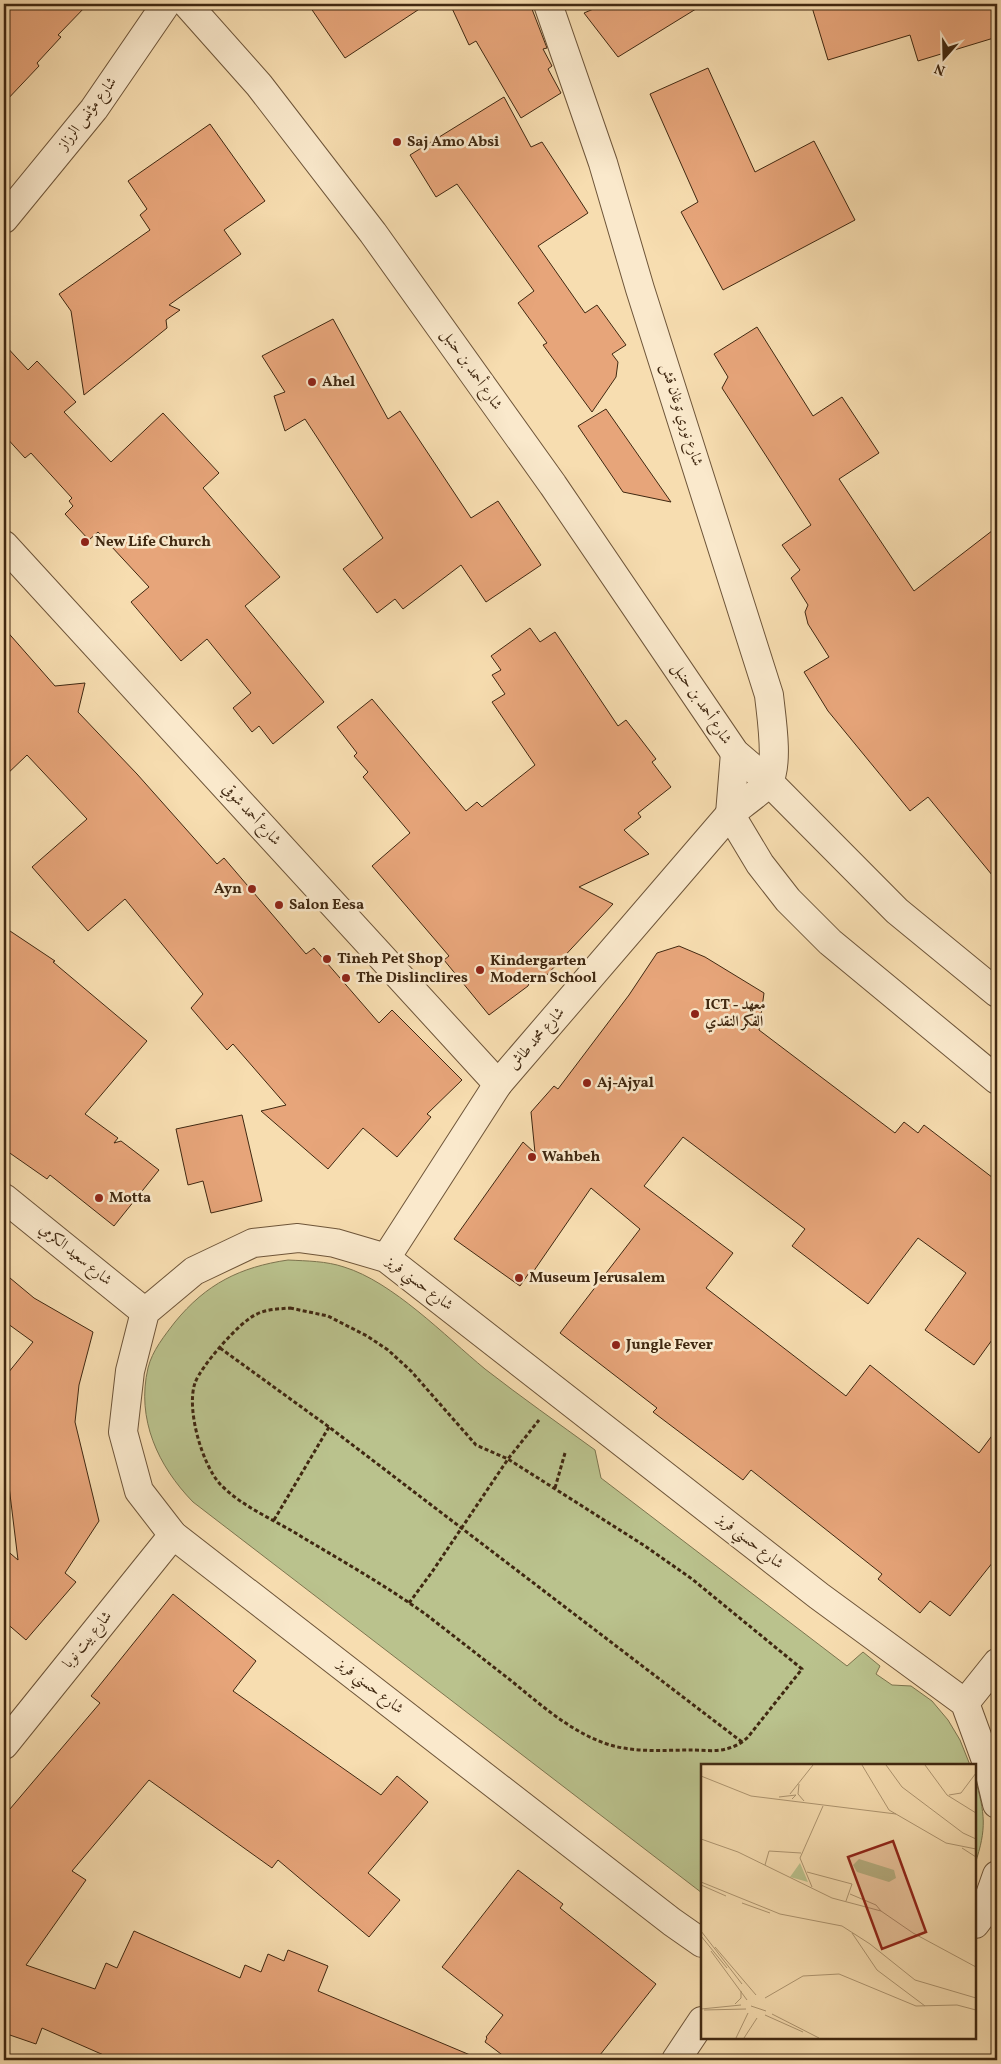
<svg xmlns="http://www.w3.org/2000/svg" width="1001" height="2064" font-family="Vollkorn,Amiri,serif">
  <style>
    .green { fill: #bac28d; stroke: #7d754f }
    .building { fill: #e7a57a; stroke: #402811 }
    .lines { fill: none; stroke-linecap: round; stroke-linejoin: round }
    .minor-casing { stroke: #6e5539; stroke-width: 30 }
    .tertiary-casing { stroke: #6e5539; stroke-width: 30 }
    .path { stroke: #402811; stroke-width: 3; stroke-dasharray: 4 2.5; stroke-linecap: butt }
    .minor { stroke: #fae9cc; stroke-width: 28 }
    .tertiary { stroke: #fae9cc; stroke-width: 28 }
    .poi-dot { fill: #8f2418; stroke: #fae9cc; stroke-width: 2 }
    .labels { text-anchor: middle; dominant-baseline: central; stroke-width: 5; stroke-linejoin: round; paint-order: stroke }
    .street-label { font-size: 15px; fill: #402811; stroke: #fae9cc }
    .poi-label { font-size: 15px; font-weight: bold; fill: #402811; stroke: #fae9cc; text-anchor: start }
    .inset-road { fill: none; stroke: #ae9570; stroke-width: 1 }
    .view { fill: #8f2418; fill-opacity: 0.15; stroke: #8f2418; stroke-width: 2.5 }
    .inset-edge { fill: none; stroke: #402811; stroke-width: 2.5 }
  </style>
  <rect width="100%" height="100%" fill="#f7ddb0"/>
  <filter id="stains"><feTurbulence type="fractalNoise" baseFrequency=".004" numOctaves="4"/><feColorMatrix values="0 0 0 0 .2 0 0 0 0 .09 0 0 0 0 .02 0 0 0 .5 -.17"/></filter>
  <radialGradient id="worn" r=".72"><stop offset=".6" stop-color="#630" stop-opacity="0"/><stop offset="1" stop-color="#630" stop-opacity=".3"/></radialGradient>
  <g class="green">
    <path d="M288,1260C307,1261 326,1261 344,1267C393,1282 445,1336 485,1369C521,1397 558,1423 595,1450L601,1478L847,1666L863,1652L880,1666L876,1674L892,1685L911,1686L932,1701L948,1720L960,1740L970,1765H702V1893L193,1502C158,1466 136,1419 148,1368C152,1351 165,1335 175,1322C206,1284 240,1267 288,1260Z"/>
    <path d="M975,1778C985,1814 987,1828 975,1864Z"/>
  </g>
  <g class="building">
    <polygon points="4,4 88,4 58,35 61,37 37,63 39,66 4,103"/>
    <polygon points="308,4 427,4 345,58"/>
    <polygon points="450,4 530,4 547,48 543,49 552,66 548,69 561,93 521,118 476,41 469,45"/>
    <polygon points="605,4 704,4 618,57 584,13"/>
    <polygon points="811,4 997,4 997,37 918,61 910,35 828,60"/>
    <polygon points="708,68 755,172 814,141 855,220 723,290 681,212 698,202 650,94"/>
    <polygon points="504,97 531,147 542,142 588,213 538,246 585,313 597,305 626,345 612,354 618,362 616,377 592,412 543,345 547,343 518,303 534,291 457,184 436,197 410,155"/>
    <polygon points="210,124 265,201 224,230 241,254 169,305 180,310 166,320 167,328 84,395 71,311 59,294 150,230 140,215 147,209 128,181"/>
    <polygon points="333,319 388,419 400,411 471,518 498,501 541,565 486,602 461,565 403,609 395,599 377,613 343,569 383,538 305,419 285,431 274,396 285,392 262,356"/>
    <polygon points="757,327 813,416 842,397 879,453 839,479 914,591 997,527 997,881 928,797 910,811 828,711 804,672 829,657 808,624 805,612 808,605 791,578 800,570 782,545 811,525 722,388 728,377 714,354"/>
    <polygon points="4,344 28,370 37,361 76,402 64,412 111,462 163,413 219,473 203,488 280,577 245,606 324,702 273,744 259,726 252,732 233,708 251,693 207,639 181,661 131,602 149,587 98,532 89,540 65,514 73,506 69,501 72,498 31,453 25,458 4,435"/>
    <polygon points="606,409 671,502 623,492 578,426"/>
    <polygon points="4,628 55,686 85,683 78,712 137,774 217,864 224,858 306,954 314,948 379,1023 392,1010 462,1080 427,1114 431,1117 397,1157 363,1128 328,1169 261,1111 286,1105 233,1044 227,1050 191,1008 203,994 125,899 88,931 32,867 87,819 27,755 4,777"/>
    <polygon points="530,628 540,642 555,632 618,726 626,720 656,759 652,762 671,787 638,813 641,817 624,830 649,854 579,887 613,904 544,978 532,976 528,986 489,1015 444,960 449,956 372,866 410,833 363,777 368,772 354,756 357,753 337,727 372,699 466,811 477,802 482,807 535,765 492,702 505,694 492,675 501,670 491,656"/>
    <polygon points="4,927 55,961 53,962 147,1041 85,1114 118,1138 114,1143 121,1141 159,1170 114,1226 50,1175 47,1179 4,1149"/>
    <polygon points="679,946 705,957 764,993 759,1030 895,1133 904,1122 918,1133 924,1125 997,1181 997,1333 974,1365 925,1330 966,1273 918,1238 868,1304 792,1246 805,1229 683,1137 644,1186 733,1253 706,1288 846,1396 870,1365 979,1453 997,1429 997,1557 950,1616 930,1601 920,1613 878,1579 882,1574 751,1470 743,1480 653,1412 657,1408 560,1333 640,1229 591,1188 531,1275 529,1273 520,1286 454,1239 523,1142 535,1153 531,1112 554,1086 558,1089 629,995 657,953"/>
    <polygon points="242,1115 262,1201 211,1213 203,1181 188,1185 176,1129"/>
    <polygon points="4,1273 34,1298 93,1332 79,1385 75,1422 99,1521 65,1573 76,1582 26,1640 4,1621 4,1548 18,1560 4,1445 4,1378 33,1342 4,1321"/>
    <polygon points="173,1594 256,1661 233,1691 381,1795 397,1776 428,1802 368,1873 400,1900 369,1937 278,1860 272,1868 149,1780 72,1871 86,1880 26,1965 95,1989 106,1963 117,1968 134,1931 240,1978 245,1965 261,1972 268,1954 284,1961 288,1950 328,1966 318,1991 482,2060 115,2060 42,2028 36,2044 4,2033 4,1816 100,1703 91,1696"/>
    <polygon points="518,1870 563,1904 560,1908 656,1984 596,2060 509,2060 485,2042 487,2038 486,2037 503,2015 442,1967"/>
  </g>
  <g class="lines">
    <g class="minor-casing">
      <g id="minor">
        <polyline points="4,219 94,109 166,4"/>
        <polyline points="4,545 498,1084"/>
        <polyline points="4,1198 145,1312"/>
        <path d="M386,1258L498,1084L730,814C738,807 766,788 769,781C779,763 771,715 769,695L640,289L603,163L548,4"/>
        <polyline points="965,1703 997,1663"/>
        <polyline points="4,1745 173,1535"/>
        <polyline points="975,1924 984,1912 997,1875"/>
        <polyline points="702,1943 672,1922 173,1535 139,1491 123,1432 130,1371 145,1312 194,1271 253,1243 298,1238 335,1243 386,1258 819,1596 965,1703 988,1766 997,1804"/>
        <polyline points="676,2060 702,2021"/>
      </g>
    </g>
    <g class="tertiary-casing">
      <g id="tertiary">
        <polyline points="187,4 259,85 373,233 553,485 735,753 769,782 897,911 997,993"/>
        <polyline points="735,753 730,814 760,864 788,900 830,942 997,1080"/>
      </g>
    </g>
    <g class="path">
      <path d="M290,1308L328,1316L367,1336L388,1350L411,1371L476,1445L508,1459L645,1546L692,1579L802,1669L748,1737C742,1743 734,1747 726,1749C716,1752 702,1750 692,1750C665,1750 634,1753 607,1744C569,1731 540,1704 509,1679C482,1658 455,1637 428,1616C388,1587 344,1562 302,1537C275,1520 242,1507 220,1484C202,1464 186,1409 195,1383C201,1366 240,1321 257,1314C267,1309 279,1309 290,1308Z"/>
      <polyline points="220,1348 329,1427 742,1742"/>
      <polyline points="555,1488 565,1453"/>
      <polyline points="274,1520 329,1427"/>
      <polyline points="409,1603 432,1572 508,1459 539,1420"/>
    </g>
    <use href="#minor" class="minor"/>
    <use href="#tertiary" class="tertiary"/>
  </g>
  <g class="poi-dot">
    <circle cx="397" cy="142" r="5"/>
    <circle cx="312" cy="382" r="5"/>
    <circle cx="85" cy="542" r="5"/>
    <circle cx="252" cy="889" r="5"/>
    <circle cx="279" cy="905" r="5"/>
    <circle cx="327" cy="959" r="5"/>
    <circle cx="480" cy="970" r="5"/>
    <circle cx="346" cy="978" r="5"/>
    <circle cx="695" cy="1014" r="5"/>
    <circle cx="587" cy="1083" r="5"/>
    <circle cx="532" cy="1157" r="5"/>
    <circle cx="99" cy="1198" r="5"/>
    <circle cx="519" cy="1278" r="5"/>
    <circle cx="616" cy="1345" r="5"/>
  </g>
  <g class="labels">
    <g class="street-label">
      <text transform="translate(88 114) rotate(-53)">شارع مؤنس الرزاز</text>
      <text transform="translate(471 370) rotate(55)">شارع أحمد بن حنبل</text>
      <text transform="translate(681 415) rotate(72)">شارع نوري توغان قش</text>
      <text transform="translate(701 704) rotate(56)">شارع أحمد بن حنبل</text>
      <text transform="translate(251 815) rotate(47)">شارع أحمد شوقي</text>
      <text transform="translate(537 1039) rotate(-49)">شارع محمد طاش</text>
      <text transform="translate(75 1255) rotate(39)">شارع سعيد الكرمي</text>
      <text transform="translate(419 1284) rotate(37)">شارع حسني فريز</text>
      <text transform="translate(750 1542) rotate(38)">شارع حسني فريز</text>
      <text transform="translate(88 1640) rotate(-51)">شارع بيت نوبا</text>
      <text transform="translate(370 1687) rotate(38)">شارع حسني فريز</text>
    </g>
    <g class="poi-label">
      <text x="407" y="142">Saj Amo Absi</text>
      <text x="322" y="382">Ahel</text>
      <text x="95" y="542">New Life Church</text>
      <text x="242" y="889" text-anchor="end">Ayn</text>
      <text x="289" y="905">Salon Eesa</text>
      <text x="337" y="959">Tineh Pet Shop</text>
      <text x="490" y="961">Kindergarten<tspan x="490" dy="17">Modern School</tspan></text>
      <text x="356" y="978">The Dislinclires</text>
      <text x="705" y="1005">ICT - معهد<tspan x="705" dy="17">الفكر النقدي</tspan></text>
      <text x="597" y="1083">Aj-Ajyal</text>
      <text x="542" y="1157">Wahbeh</text>
      <text x="109" y="1198">Motta</text>
      <text x="529" y="1278">Museum Jerusalem</text>
      <text x="626" y="1345">Jungle Fever</text>
    </g>
  </g>
  <g transform="translate(701 1764)">
    <rect width="275" height="275" fill="#f7ddb0"/>
    <path d="M158,95L193,106L195,114L188,118L156,108L152,101ZM99,99L107,118L89,113Z" fill="#bac28d"/>
    <path class="inset-road" d="M161,1L188,46L245,79L275,85M185,1L201,23L262,69L275,75M224,1L246,31L275,49M0,12L50,32L195,50M98,20L97,30L103,37M89,30L112,1M248,31L260,29L275,9M78,33L95,31L91,35M0,75L37,88L131,134L180,147L212,169L275,203M261,84L275,93M64,101L68,87L100,89M106,108L151,120L145,137M0,118L79,150L141,162L169,180L214,216L275,234M0,121L25,132M111,123L99,94L122,42M149,130L175,141L180,147M41,139L69,149M0,167L41,220M151,169L176,206L224,242M0,172L26,204M14,183L55,231M10,187L46,236M64,234L102,212L138,210L215,242L256,241L275,246M34,240L40,234V227M50,242L65,247M0,245L40,241M3,246L45,245M71,250L118,274M64,251L102,268M35,274L47,249M43,274L56,254"/>
    <path class="view" d="M192,77L225,168L181,185L147,93Z"/>
    <rect width="275" height="275" class="inset-edge"/>
  </g>
  <rect width="1001" height="2064" fill="none" stroke="#f7ddb0" stroke-width="20"/>
  <rect x="5" y="5" width="991" height="2054" fill="none" stroke="#402811" stroke-width="2.5"/>
  <rect x="10" y="10" width="981" height="2044" fill="none" stroke="#402811"/>
  <g transform="translate(944 58) rotate(200)" stroke="#fae9cc" stroke-width="4" paint-order="stroke">
  <path d="M0-4L9 19L0 12L-9 19Z" fill="#402811"/>
  <text y="-8" font-size="14" font-weight="bold" text-anchor="middle" fill="#402811">N</text>
  </g>
  <rect width="100%" height="100%" filter="url(#stains)"/>
  <rect width="100%" height="100%" fill="url(#worn)"/>
</svg>
